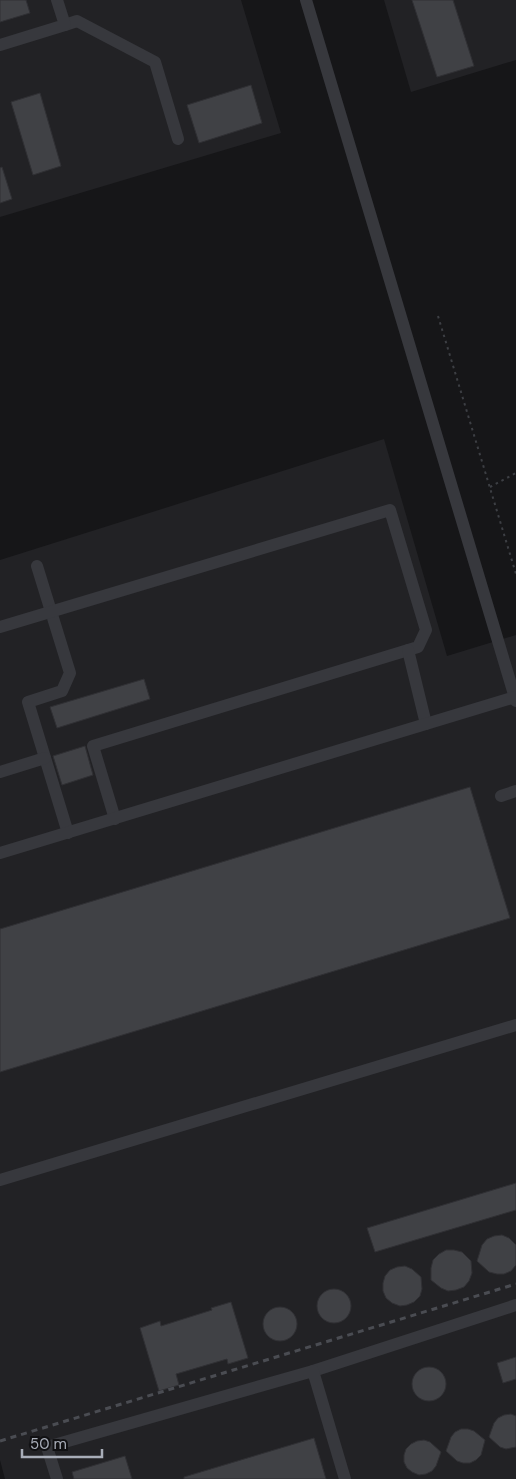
<svg xmlns="http://www.w3.org/2000/svg" width="516" height="1479" font-family="'DM Sans',sans-serif">
  <style>
    .built { fill: #222225 }
    .building { fill: #404145; stroke: #303034 }
    .lines { fill: none; stroke-linecap: round; stroke-linejoin: round }
    .path { stroke: #3d3f44; stroke-width: 2; stroke-dasharray: 2.5 4; stroke-linecap: butt }
    .minor { stroke: #37383d; stroke-width: 12 }
    .rail { stroke: #4a4c52; stroke-width: 3; stroke-dasharray: 6 5; stroke-linecap: butt }
  </style>
  <rect width="100%" height="100%" fill="#161618"/>
  <g class="built">
    <polygon points="0,0 241,0 281,133 0,217"/>
    <polygon points="384,0 516,0 516,60 411,92"/>
    <polygon points="384,439 447,656 516,635 516,1479 5,1479 0,1460 0,560"/>
  </g>
  <g class="building">
    <polygon points="0,0 26,0 30,13 0,22"/>
    <polygon points="412,0 453,0 474,66 437,77"/>
    <polygon points="251,85 262,123 199,143 187,105"/>
    <polygon points="40,93 61,166 33,175 11,102"/>
    <polygon points="2,167 12,199 0,203 0,168"/>
    <polygon points="144,679 150,699 57,728 50,707"/>
    <polygon points="85,746 93,775 62,785 53,756"/>
    <polygon points="470,787 510,918 0,1072 0,929"/>
    <polygon points="516,1183 516,1210 375,1252 367,1228"/>
    <polygon points="502,1235 509,1238 516,1245 516,1265 511,1271 504,1274 497,1274 489,1272 477,1261 482,1245 487,1239 494,1236"/>
    <polygon points="446,1250 454,1250 462,1252 471,1261 472,1273 469,1281 464,1287 456,1290 448,1291 441,1288 431,1280 431,1268 433,1260 439,1254"/>
    <polygon points="405,1266 412,1269 421,1277 422,1289 420,1296 414,1302 407,1305 400,1306 392,1303 386,1298 383,1291 383,1283 385,1276 390,1270 397,1267"/>
    <circle cx="334" cy="1306" r="17"/>
    <polygon points="231,1302 248,1358 228,1364 227,1359 176,1374 179,1385 159,1391 140,1328 160,1321 161,1326 212,1310 211,1308"/>
    <circle cx="280" cy="1324" r="17"/>
    <polygon points="516,1357 516,1379 503,1383 497,1363"/>
    <circle cx="429" cy="1384" r="17"/>
    <polygon points="511,1414 516,1416 516,1447 506,1449 500,1447 489,1437 494,1423 498,1418 504,1415"/>
    <polygon points="461,1429 468,1429 474,1431 485,1440 481,1455 476,1460 470,1463 463,1463 457,1461 446,1451 451,1437 455,1432"/>
    <polygon points="314,1438 326,1479 184,1479 184,1477"/>
    <polygon points="424,1440 430,1442 441,1452 436,1466 432,1471 426,1474 419,1475 412,1472 407,1468 404,1462 404,1455 406,1449 411,1444 417,1441"/>
    <polygon points="125,1456 132,1479 74,1479 72,1472"/>
  </g>
  <g class="lines">
    <g class="path">
      <polyline points="438,316 516,574"/>
      <polyline points="490,487 516,473"/>
    </g>
    <g class="minor">
      <polyline points="306,0 516,701"/>
      <polyline points="65,25 77,21 155,62 178,139"/>
      <polyline points="0,45 65,25 57,0"/>
      <polyline points="37,566 70,673 62,691 28,702 68,833"/>
      <polyline points="0,627 390,510 426,630 418,647 93,746 115,819"/>
      <polyline points="408,650 426,724"/>
      <polyline points="0,772 45,758"/>
      <polyline points="501,796 516,791"/>
      <polyline points="0,853 515,697"/>
      <polyline points="0,1180 516,1025"/>
      <polyline points="313,1371 516,1305"/>
      <polyline points="57,1479 47,1447 313,1371 345,1479"/>
    </g>
    <polyline class="rail" points="0,1441 516,1284"/>
  </g>
  <path d="M22 1449v8h80v-8" fill="none" stroke="#a8adb8" stroke-width="2.5"/>
  <text x="30" y="1449" font-size="15" fill="#a8adb8" stroke="#111113" stroke-width="4" paint-order="stroke">50 m</text>
</svg>
